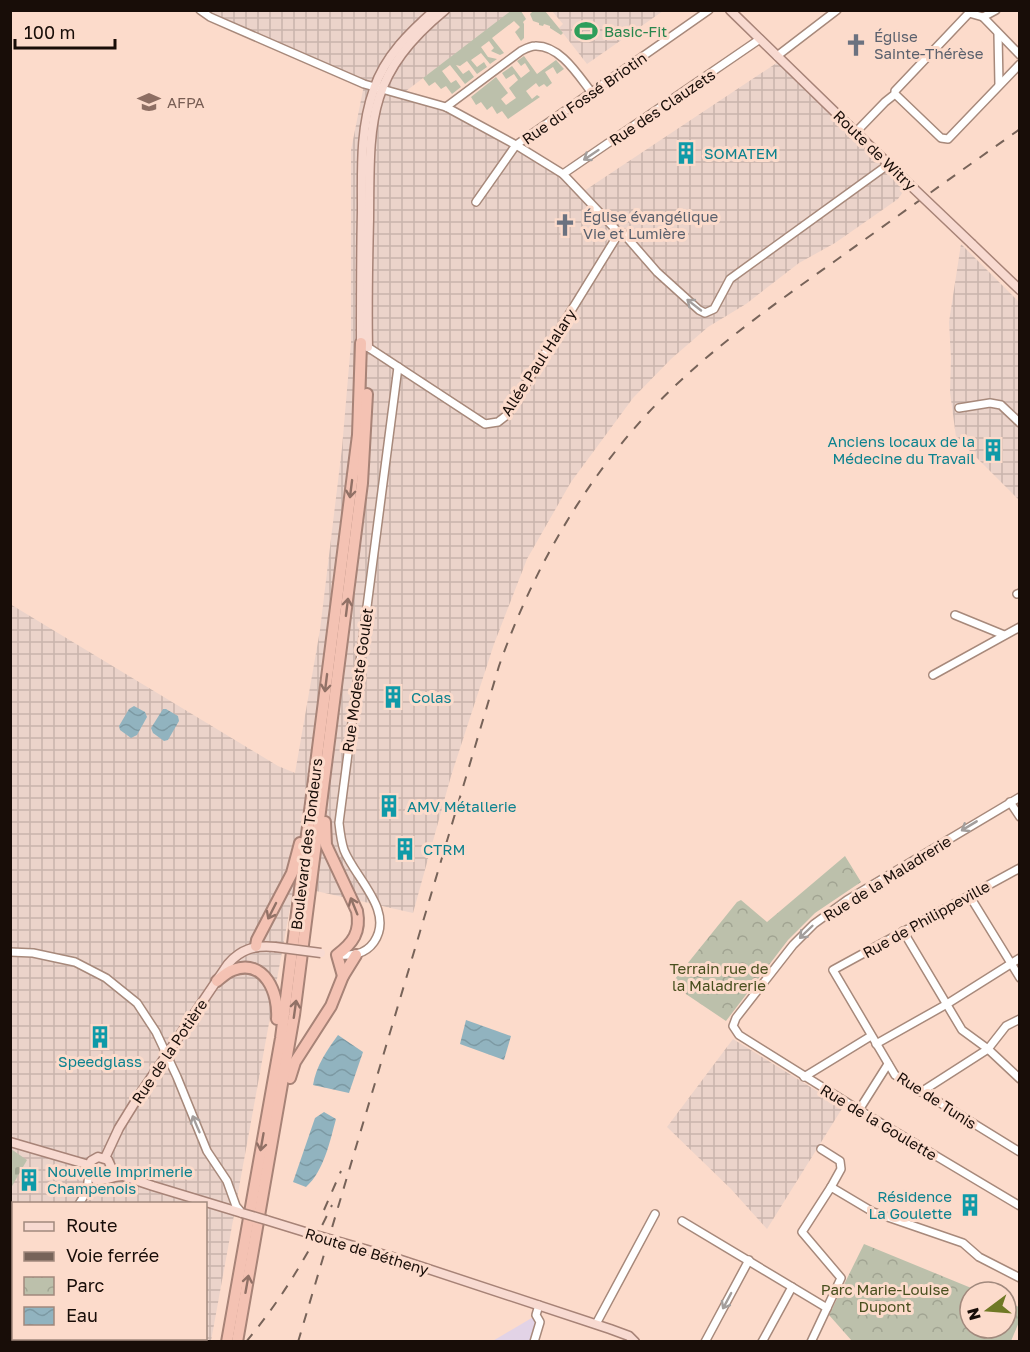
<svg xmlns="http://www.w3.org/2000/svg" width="1030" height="1352" font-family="'Golos Text',sans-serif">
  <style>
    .commercial { fill: #e2d3e6 }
    .industrial { fill: url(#industrial-grid); fill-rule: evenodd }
    .green { fill: #bcc0ab }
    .cemetery { fill: url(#cemetery-stones) }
    .park { fill: url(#park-crowns) }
    .water { fill: url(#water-waves) }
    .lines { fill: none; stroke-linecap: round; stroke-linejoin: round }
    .minor-casing { stroke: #a7897b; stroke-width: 10 }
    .major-casing { stroke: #a78377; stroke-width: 11 }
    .highway-casing { stroke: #a78377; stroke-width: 14 }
    .minor { stroke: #fff; stroke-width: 7 }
    .major { stroke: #f8dad1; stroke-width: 8 }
    .highway { stroke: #f4c2b3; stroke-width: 10 }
    .rail { stroke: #776359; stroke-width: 2; stroke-dasharray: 10 10; stroke-linecap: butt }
    .major-bridge-casing { stroke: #a78377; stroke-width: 11; stroke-linecap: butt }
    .major-bridge { stroke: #f8dad1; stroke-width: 8 }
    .oneway { stroke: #a39e9c }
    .oneway2 { stroke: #917166 }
    .labels { text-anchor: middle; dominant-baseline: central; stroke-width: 6; stroke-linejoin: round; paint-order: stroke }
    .leisure-label { font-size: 15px; fill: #27864d; stroke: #fcdbcb; text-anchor: start }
    .worship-label { font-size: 15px; fill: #5b616d; stroke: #fcdbcb; text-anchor: start }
    .street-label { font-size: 15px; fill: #180d08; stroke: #fcdbcb }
    .education-label { font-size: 15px; fill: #785e54; stroke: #fcdbcb; text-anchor: start }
    .culture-label { font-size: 15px; fill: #0d838f; stroke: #fcdbcb; text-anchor: start }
    .park-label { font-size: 15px; fill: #484f1e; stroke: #fcdbcb }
  </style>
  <defs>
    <pattern id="industrial-grid" width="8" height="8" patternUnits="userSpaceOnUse" patternTransform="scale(1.5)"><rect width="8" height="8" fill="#ebd3ca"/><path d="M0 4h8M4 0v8" fill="none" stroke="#c9b4ac"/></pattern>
    <pattern id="cemetery-stones" width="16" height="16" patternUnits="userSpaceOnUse" patternTransform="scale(1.5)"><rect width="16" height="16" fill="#bcc0ab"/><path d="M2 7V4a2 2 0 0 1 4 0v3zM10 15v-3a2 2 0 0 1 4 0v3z" fill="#a1a492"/></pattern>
    <pattern id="park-crowns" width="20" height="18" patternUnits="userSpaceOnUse" patternTransform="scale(1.5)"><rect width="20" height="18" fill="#bcc0ab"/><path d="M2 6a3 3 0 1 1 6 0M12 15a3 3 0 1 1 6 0" fill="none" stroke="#a1a492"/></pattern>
    <pattern id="water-waves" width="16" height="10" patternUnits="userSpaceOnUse" patternTransform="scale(1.5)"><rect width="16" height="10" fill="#91b3bf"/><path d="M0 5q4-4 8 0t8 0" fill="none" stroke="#7c99a3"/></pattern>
  </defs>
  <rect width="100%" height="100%" fill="#fcdbcb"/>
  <polygon class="commercial" points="535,1316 537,1323 531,1341 491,1342"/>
  <g class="industrial">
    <path d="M200,11H512L406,91L517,140L561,169L584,191L778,62L905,189L898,199L835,243L799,263L746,304L708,327L671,359L633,398L571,482L527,559L494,644L451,776L413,913L294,886L211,1341H11L10,604L278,766L295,773L320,630L342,448L351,343V150L364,85ZM14,1204H206V1338H14Z"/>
    <polygon points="552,11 663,11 587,64 559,28 563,24"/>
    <polygon points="961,244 1019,302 1019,500 956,437 950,392 951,358 949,322"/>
    <polygon points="733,1039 843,1107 767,1229 731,1189 667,1127"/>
  </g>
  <g class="green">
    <polygon points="512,10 521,11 526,19 523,22 524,24 524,38 521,41 515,32 520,27 514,21 492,38 504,53 500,55 491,51 494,48 489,41 481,47 488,57 497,59 490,64 481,53 471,60 477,67 484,62 487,67 477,74 467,61 460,66 456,65 463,74 469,70 474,77 465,84 450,65 442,71 451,83 456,80 461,87 452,94 446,86 441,89 435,82 429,86 423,78"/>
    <polygon points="533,11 545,11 563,33 561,35 550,28 550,26 544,24 543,26 539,25 539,23 533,21 530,14"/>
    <polygon points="524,56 537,74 556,60 564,69 557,74 553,67 545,72 552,83 547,87 544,84 539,87 536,83 526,91 532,99 537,95 540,97 508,119 502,111 497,114 492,106 487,110 481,102 476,105 471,97 496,77 508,93 501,99 506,105 516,98 509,88 518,80 514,74 506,79 502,73 512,66 521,78 530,71 525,63 521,66 517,61"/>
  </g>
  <polygon class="cemetery" points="11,1149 27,1160 11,1188"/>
  <g class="park">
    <polygon points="845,856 861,882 815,913 788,940 726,1021 671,984 737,902 741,900 767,922"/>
    <polygon points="864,1244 981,1292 970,1292 970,1328 1006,1328 1006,1302 1019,1307 1019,1322 1011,1341 852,1341 829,1315"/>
  </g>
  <g class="water">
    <polygon points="134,706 145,712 147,717 137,735 131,738 120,730 119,726 129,709"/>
    <polygon points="163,709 166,709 178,716 179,721 168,740 164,741 153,733 151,728"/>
    <polygon points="466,1020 511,1036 504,1060 460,1044"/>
    <path d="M338,1035L363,1052L349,1093L313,1085C316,1066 327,1050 338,1035Z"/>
    <path d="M324,1112L336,1119C330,1141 324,1171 306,1187L293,1182L315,1118Z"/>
  </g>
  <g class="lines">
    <g class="minor-casing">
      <g id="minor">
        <polyline points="200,10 210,17 364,84 446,107 516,145 563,174 619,233 623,233 657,272 699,310 705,313 714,309 730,279 889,164"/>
        <polyline points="983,17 1020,55"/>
        <polyline points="998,34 999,85"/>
        <polyline points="777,56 837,10"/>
        <polyline points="895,94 941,138 948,139 1020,64"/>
        <path d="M446,107L521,51C525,49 530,46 535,46C560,45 578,75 592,93"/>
        <polyline points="856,132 885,102 895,94 895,91 969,13 983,17 996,10"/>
        <polyline points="563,174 760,39"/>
        <polyline points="476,202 516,145 709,10"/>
        <polyline points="366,346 485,424 498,422 507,415 619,233"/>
        <polyline points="959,408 990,403 1001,405 1020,423"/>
        <polyline points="1017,594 1020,593"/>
        <polyline points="955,615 1004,635"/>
        <polyline points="933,675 1020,627"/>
        <polyline points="1020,797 847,900 814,924 793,945 736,1018 733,1026 739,1035 859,1110 1020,1206"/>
        <polyline points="1010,802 1020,817"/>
        <polyline points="1020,868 833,970 895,1075 1020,1152"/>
        <polyline points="969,895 1020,978"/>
        <polyline points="903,931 962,1030 988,1049 1020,1079"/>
        <polyline points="10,952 33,953 75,962 106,978 137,1003 156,1032 177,1077 207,1151 227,1181 236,1206 241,1212"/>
        <path d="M337,955C351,956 365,955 374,942C395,911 355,878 344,850C341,841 340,832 339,823L398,367"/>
        <polyline points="876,1044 947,1004 1020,958"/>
        <polyline points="804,1077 871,1036"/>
        <polyline points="921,1092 988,1049 1006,1026 1020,1019"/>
        <polyline points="859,1110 888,1064"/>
        <polyline points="821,1149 840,1161 841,1169 831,1187"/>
        <polyline points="79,1204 87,1191 89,1173"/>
        <polyline points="682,1221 827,1308 841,1278 802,1232 831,1187 873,1212 963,1243 979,1257 1020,1278"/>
        <polyline points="10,1309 14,1304"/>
        <polyline points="596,1324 655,1214"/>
        <polyline points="162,1342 171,1338"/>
        <polyline points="534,1342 540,1322 536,1315 539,1305"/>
        <polyline points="705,1342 749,1260"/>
        <polyline points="762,1342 792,1287"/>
        <polyline points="811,1342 827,1308"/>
      </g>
    </g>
    <g class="major-casing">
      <g id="major">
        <polyline points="730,10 909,184"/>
        <polyline points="972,244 1020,290"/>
        <path d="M361,343C361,299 361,255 362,211C362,170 360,128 374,89C385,56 410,32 435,10"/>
        <path d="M368,347C367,304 368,262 369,219C370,123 365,76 445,10"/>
        <polyline points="10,1142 89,1165"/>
        <path d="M105,1158L119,1128L140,1094L228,964C241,949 255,945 275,947"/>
        <polyline points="112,1169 123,1176 153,1186 242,1213"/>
        <path d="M109,1177L112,1169L108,1160L98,1157L91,1161L89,1171L96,1180C105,1181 114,1176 123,1176"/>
        <polyline points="266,1220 305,1232"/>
        <polyline points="392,1257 610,1329 629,1336 635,1342"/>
      </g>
    </g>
    <g class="highway-casing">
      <g id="highway">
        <path d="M325,822L326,845L357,911C361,932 353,943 337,955L343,976"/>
        <polyline points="256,946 257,940 292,873 300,843"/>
        <path d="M217,981C222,977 227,972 233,970C265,958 279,994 277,1019"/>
        <polyline points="290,1078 295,1062 331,1006 343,976 356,955"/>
        <polyline points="227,1342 281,1038 358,435 361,343"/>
        <polyline points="237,1342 294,1015 362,483 367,394"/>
      </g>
    </g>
    <use href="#minor" class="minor"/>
    <use href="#major" class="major"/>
    <use href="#highway" class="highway"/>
    <g class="rail">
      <polyline points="324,1210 341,1171"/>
      <path d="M246,1342C281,1300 309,1254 332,1205"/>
      <path d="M298,1342L499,666C532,572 581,486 648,413C703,354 769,308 835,261C896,217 958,173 1020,129"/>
    </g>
    <g class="major-bridge-casing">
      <g id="major-bridge">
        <polyline points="909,184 972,244"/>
        <polyline points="275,947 321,953"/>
        <polyline points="242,1213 266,1220"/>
        <polyline points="305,1232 392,1257"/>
      </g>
    </g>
    <use href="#major-bridge" class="major-bridge"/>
  </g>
  <defs><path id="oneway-shaft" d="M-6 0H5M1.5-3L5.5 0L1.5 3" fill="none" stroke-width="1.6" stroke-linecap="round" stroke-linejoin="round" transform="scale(1.5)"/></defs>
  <g class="oneway">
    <use href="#oneway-shaft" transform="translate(591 155) rotate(146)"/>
    <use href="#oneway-shaft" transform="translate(694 305) rotate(-142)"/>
    <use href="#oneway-shaft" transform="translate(969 826) rotate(149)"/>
    <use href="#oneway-shaft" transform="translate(806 932) rotate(136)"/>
    <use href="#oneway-shaft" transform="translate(196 1124) rotate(-113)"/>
    <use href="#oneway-shaft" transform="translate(727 1301) rotate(118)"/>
  </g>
  <g class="oneway2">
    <use href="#oneway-shaft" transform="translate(351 489) rotate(97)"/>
    <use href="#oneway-shaft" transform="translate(347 607) rotate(-83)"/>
    <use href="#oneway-shaft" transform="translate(326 683) rotate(97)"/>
    <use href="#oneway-shaft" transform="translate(354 906) rotate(-112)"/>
    <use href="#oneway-shaft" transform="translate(272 911) rotate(117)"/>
    <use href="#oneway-shaft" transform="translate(295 1009) rotate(-82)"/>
    <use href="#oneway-shaft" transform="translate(262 1142) rotate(100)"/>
    <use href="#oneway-shaft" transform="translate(247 1284) rotate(-80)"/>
  </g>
  <defs>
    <g id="stadium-bare" transform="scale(1.8)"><path d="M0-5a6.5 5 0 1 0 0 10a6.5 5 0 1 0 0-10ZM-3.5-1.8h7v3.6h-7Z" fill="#2e9e5b" stroke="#fcdbcb" stroke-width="2.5" paint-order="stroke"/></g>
    <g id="church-bare" transform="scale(1.8)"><path d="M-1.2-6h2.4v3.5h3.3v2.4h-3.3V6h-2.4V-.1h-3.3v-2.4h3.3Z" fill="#6b7280" stroke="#fcdbcb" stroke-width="2.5" paint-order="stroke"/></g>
    <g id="university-bare" transform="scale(1.8)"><path d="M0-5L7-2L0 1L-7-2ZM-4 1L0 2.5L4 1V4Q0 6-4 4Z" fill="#8d6e63" stroke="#fcdbcb" stroke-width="2.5" paint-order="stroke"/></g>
    <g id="building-bare" transform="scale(1.8)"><path d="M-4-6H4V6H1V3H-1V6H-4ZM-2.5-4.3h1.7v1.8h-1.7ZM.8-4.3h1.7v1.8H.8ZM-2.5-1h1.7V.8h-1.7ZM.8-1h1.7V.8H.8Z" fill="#0f9aa8" stroke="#fcdbcb" stroke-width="2.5" paint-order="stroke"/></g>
  </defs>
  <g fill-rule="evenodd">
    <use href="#stadium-bare" x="586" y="31"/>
    <use href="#church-bare" x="856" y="45"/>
    <use href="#university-bare" x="149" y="102"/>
    <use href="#building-bare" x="686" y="153"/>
    <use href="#church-bare" x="565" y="225"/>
    <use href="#building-bare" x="993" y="450"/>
    <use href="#building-bare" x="393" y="697"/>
    <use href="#building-bare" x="389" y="806"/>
    <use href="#building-bare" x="405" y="849"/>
    <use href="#building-bare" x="100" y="1037"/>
    <use href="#building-bare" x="29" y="1180"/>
    <use href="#building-bare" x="970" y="1205"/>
  </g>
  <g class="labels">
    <g class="leisure-label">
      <text x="604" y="31">Basic-Fit</text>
    </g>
    <g class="worship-label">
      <text x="874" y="36">Église<tspan x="874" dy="17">Sainte-Thérèse</tspan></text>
      <text x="583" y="216">Église évangélique<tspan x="583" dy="17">Vie et Lumière</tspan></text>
    </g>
    <g class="street-label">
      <text transform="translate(584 98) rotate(-35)">Rue du Fossé Briotin</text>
      <text transform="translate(662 107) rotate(-34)">Rue des Clauzets</text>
      <text transform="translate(875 150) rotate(44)">Route de Witry</text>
      <text transform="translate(538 362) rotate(-57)">Allée Paul Halary</text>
      <text transform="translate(357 680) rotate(-82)">Rue Modeste Goulet</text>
      <text transform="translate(306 844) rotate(-83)">Boulevard des Tondeurs</text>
      <text transform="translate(887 878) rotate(-32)">Rue de la Maladrerie</text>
      <text transform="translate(926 919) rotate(-29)">Rue de Philippeville</text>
      <text transform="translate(169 1051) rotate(-56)">Rue de la Potière</text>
      <text transform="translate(937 1100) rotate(33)">Rue de Tunis</text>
      <text transform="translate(879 1122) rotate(31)">Rue de la Goulette</text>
      <text transform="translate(367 1251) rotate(17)">Route de Bétheny</text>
    </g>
    <g class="education-label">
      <text x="167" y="102">AFPA</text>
    </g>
    <g class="culture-label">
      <text x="704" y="153">SOMATEM</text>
      <text x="975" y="441" text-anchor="end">Anciens locaux de la<tspan x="975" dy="17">Médecine du Travail</tspan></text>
      <text x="411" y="697">Colas</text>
      <text x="407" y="806">AMV Métallerie</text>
      <text x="423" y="849">CTRM</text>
      <text x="100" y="1061" text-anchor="middle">Speedglass</text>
      <text x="47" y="1171">Nouvelle Imprimerie<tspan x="47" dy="17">Champenois</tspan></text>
      <text x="952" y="1196" text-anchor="end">Résidence<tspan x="952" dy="17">La Goulette</tspan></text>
    </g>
    <g class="park-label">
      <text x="719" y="968">Terrain rue de<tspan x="719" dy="17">la Maladrerie</tspan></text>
      <text x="885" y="1289">Parc Marie-Louise<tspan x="885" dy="17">Dupont</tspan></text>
    </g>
  </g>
  <rect width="1030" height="1352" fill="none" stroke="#180d08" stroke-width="24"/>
  <rect x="12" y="1202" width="195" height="138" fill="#fcdbcb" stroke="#a1897d" stroke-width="1.5"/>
  <rect x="24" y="1222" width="30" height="9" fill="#f8dad1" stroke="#a1897d" stroke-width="1.5"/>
  <text x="66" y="1232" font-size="18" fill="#180d08">Route</text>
  <rect x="24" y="1252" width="30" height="9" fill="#776359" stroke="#a1897d" stroke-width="1.5"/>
  <text x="66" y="1262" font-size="18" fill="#180d08">Voie ferrée</text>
  <rect x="24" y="1277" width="30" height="18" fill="url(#park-crowns)" stroke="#a1897d" stroke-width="1.5"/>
  <text x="66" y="1292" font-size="18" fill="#180d08">Parc</text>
  <rect x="24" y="1307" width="30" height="18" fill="url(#water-waves)" stroke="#a1897d" stroke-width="1.5"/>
  <text x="66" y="1322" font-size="18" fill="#180d08">Eau</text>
  <g transform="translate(988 1310) rotate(254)"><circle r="28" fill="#fcdbcb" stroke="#a1897d" stroke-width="1.5"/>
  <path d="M0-4.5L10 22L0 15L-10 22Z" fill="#6f7925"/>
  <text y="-9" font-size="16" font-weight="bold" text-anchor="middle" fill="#180d08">N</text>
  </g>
  <path d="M15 39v9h100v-9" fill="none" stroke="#180d08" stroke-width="3"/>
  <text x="24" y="39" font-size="18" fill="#180d08" stroke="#fcdbcb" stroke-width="4.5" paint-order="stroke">100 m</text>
</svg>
